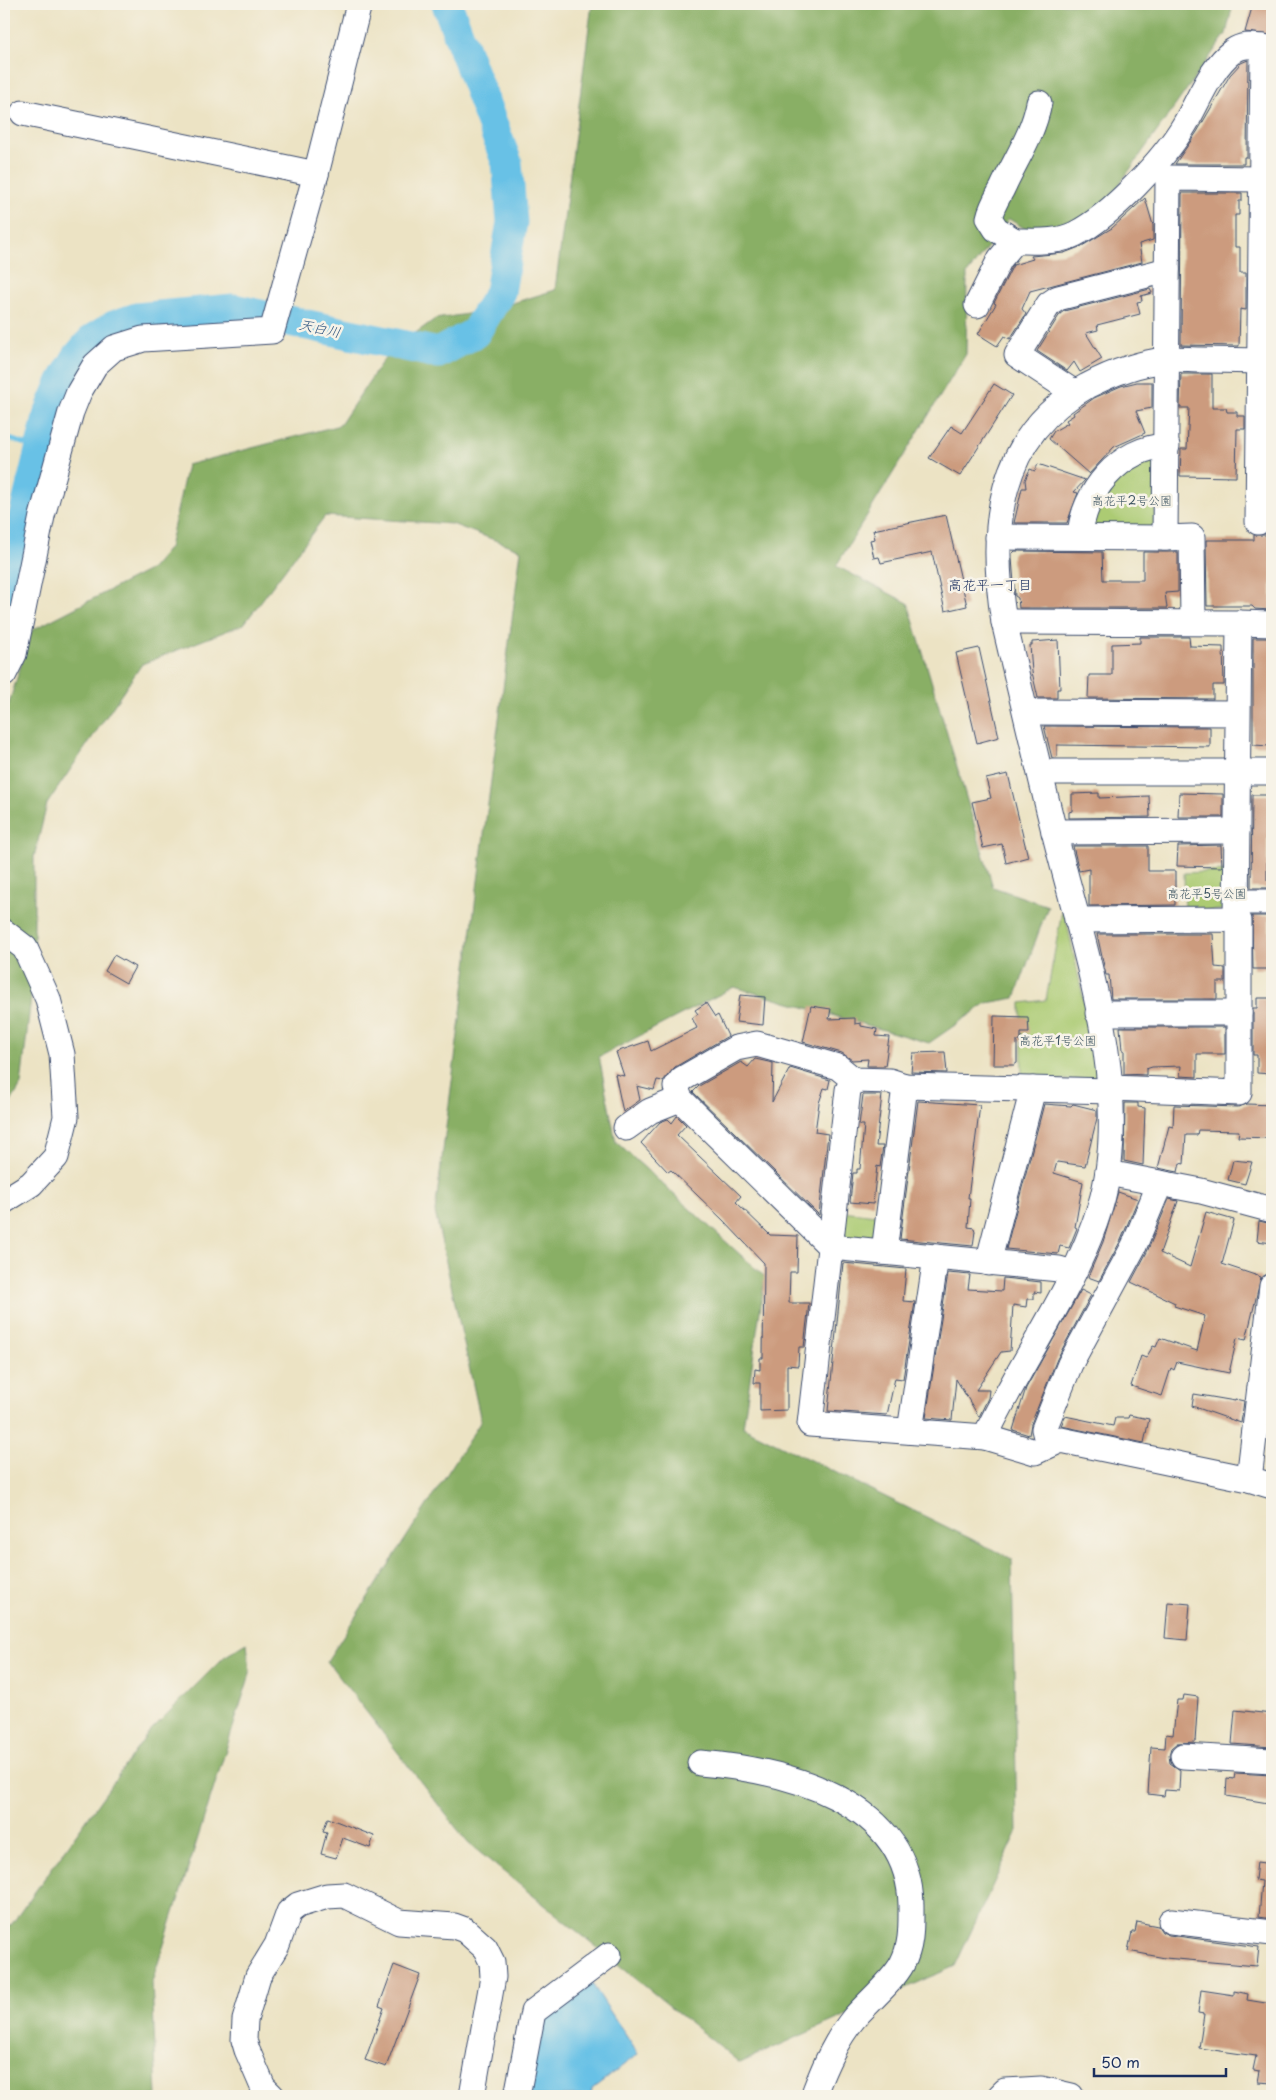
<svg xmlns="http://www.w3.org/2000/svg" width="1276" height="2100" font-family="'Playpen Sans','Klee One',sans-serif">
  <style>
    .green { fill: #accb73; stroke: #647d68 }
    .forest { fill: #89af65; stroke: #526f62 }
    .water { fill: #68c1e6; stroke: #4278a2 }
    .lines { fill: none; stroke-linecap: round; stroke-linejoin: round }
    .stream { stroke: #68c1e6; stroke-width: 5 }
    .river { stroke: #68c1e6; stroke-width: 31 }
    .building { fill: #cc9b7e }
    .minor-casing { stroke: #3a4a6d; stroke-width: 27 }
    .minor { stroke: #fff; stroke-width: 25 }
    .labels { text-anchor: middle; dominant-baseline: central; stroke-width: 5; stroke-linejoin: round; paint-order: stroke }
    .park-label { font-size: 12px; fill: #3f5663; stroke: #f7f3e8 }
    .water-label { font-size: 14px; font-style: italic; fill: #2e5480; stroke: #f7f3e8 }
    .neighbourhood-label { font-size: 14px; fill: #1b2f5e; stroke: #f7f3e8 }
  </style>
  <rect width="100%" height="100%" fill="#f7f3e8"/>
  <filter id="ink" filterUnits="userSpaceOnUse"><feTurbulence type="fractalNoise" baseFrequency=".02" numOctaves="2"/><feDisplacementMap in="SourceGraphic" scale="10" xChannelSelector="R" yChannelSelector="G"/><feConvolveMatrix kernelMatrix="1 2 1 2 8 2 1 2 1" color-interpolation-filters="sRGB"/></filter>
  <filter id="wash" filterUnits="userSpaceOnUse"><feTurbulence type="fractalNoise" baseFrequency=".0096" numOctaves="4" result="noise"/><feDisplacementMap in="SourceGraphic" scale="20" xChannelSelector="R" yChannelSelector="G"/><feGaussianBlur stdDeviation="1.12" result="paint"/><feColorMatrix in="noise" values="0 0 0 0 0 0 0 0 0 0 0 0 0 0 0 0 0 1.4 0 .05"/><feComposite in="paint" operator="in"/></filter>
  <g filter="url(#wash)">
    <rect width="100%" height="100%" fill="#ece3c4"/>
    <g class="green">
      <polygon points="1156,452 1155,529 1089,530 1102,491"/>
      <polygon points="1228,871 1229,909 1185,914 1184,873"/>
      <polygon points="1063,905 1101,1079 1022,1081 1021,1003 1046,1000"/>
      <polygon points="842,1211 884,1216 880,1243 843,1244"/>
    </g>
    <g class="forest">
      <polygon points="592,4 1233,4 1226,34 1102,209 1037,236 1009,219 967,274 966,354 836,566 908,603 993,887 1048,906 1015,998 987,1003 929,1043 734,987 599,1057 616,1142 765,1277 743,1427 1012,1559 1017,1833 955,1966 740,2063 468,1843 327,1661 481,1421 435,1212 521,550 452,524 325,516 244,624 142,664 47,804 34,857 34,971 21,1085 4,1114 4,719 32,630 151,569 169,548 187,465 340,425 388,353 435,319 487,311 555,290"/>
      <polygon points="247,1643 250,1674 152,1982 157,2096 4,2096 4,1935 149,1732 224,1657"/>
    </g>
    <polygon class="water" points="589,1979 638,2054 592,2089 591,2096 523,2096 535,2016"/>
    <g class="lines">
      <polyline class="stream" points="4,437 40,449"/>
      <polyline class="river" points="4,598 49,414 62,383 78,356 93,339 114,326 137,318 233,309 438,353 475,333 500,292 512,222 507,163 447,4"/>
    </g>
    <g id="blocks">
      <g class="building">
        <polygon points="1253,4 1272,4 1272,35 1245,32"/>
        <polygon points="1248,60 1247,157 1244,157 1244,164 1175,164 1197,132 1230,75 1241,63"/>
        <polygon points="1182,193 1242,193 1242,201 1239,201 1239,215 1235,215 1235,247 1240,247 1240,273 1246,273 1246,310 1240,309 1239,346 1181,345"/>
        <polygon points="1145,198 1153,225 1153,240 1139,244 1142,262 1030,291 1022,309 1026,314 1010,339 1004,336 997,346 978,334 996,304 994,303 1013,265 1033,259 1031,256 1064,253 1082,246 1112,228"/>
        <polygon points="1150,289 1152,293 1141,296 1142,301 1137,302 1140,314 1097,325 1098,330 1086,333 1102,359 1080,372 1074,362 1067,371 1037,351 1060,314 1064,311"/>
        <polygon points="1181,374 1212,374 1212,408 1226,408 1227,412 1237,412 1237,416 1245,416 1245,429 1237,429 1236,477 1180,476 1181,449 1187,449 1189,408 1180,408"/>
        <polygon points="1137,382 1152,382 1152,408 1136,411 1145,433 1114,447 1089,474 1049,439 1054,431 1068,423 1066,420 1074,415 1073,413 1094,398 1121,386"/>
        <polygon points="994,384 1012,395 960,476 929,458 951,426 962,433"/>
        <polygon points="1038,464 1085,480 1074,492 1078,493 1067,523 1014,523 1022,488 1026,488 1025,480 1030,469 1035,471"/>
        <polygon points="946,515 967,606 945,611 932,552 881,563 879,557 874,558 870,540 875,539 873,530"/>
        <polygon points="1270,530 1272,530 1271,610 1255,609 1252,606 1207,606 1206,540 1254,540 1254,535 1265,535"/>
        <polygon points="1015,551 1102,552 1103,580 1143,580 1143,552 1178,552 1178,592 1165,593 1167,608 1019,608 1018,598 1015,596 1012,558 1012,554"/>
        <polygon points="1140,637 1189,637 1190,646 1223,647 1224,685 1213,685 1213,699 1088,698 1089,675 1112,675 1112,644 1140,643"/>
        <polygon points="1253,638 1272,638 1272,641 1270,746 1253,745"/>
        <polygon points="1058,640 1060,689 1057,689 1057,698 1038,698 1032,672 1030,645 1032,645 1032,642"/>
        <polygon points="979,648 999,737 977,743 956,653"/>
        <polygon points="1044,726 1210,727 1210,747 1057,745 1057,757 1052,758"/>
        <polygon points="1008,774 1028,857 1006,863 1002,844 983,848 972,802 991,798 986,779"/>
        <polygon points="1099,793 1099,798 1149,796 1150,817 1069,818 1069,812 1072,811 1072,794"/>
        <polygon points="1179,793 1223,794 1223,817 1178,817"/>
        <polygon points="1252,795 1272,795 1272,839 1267,839 1267,880 1270,880 1270,888 1251,888"/>
        <polygon points="1221,845 1222,867 1177,866 1178,846"/>
        <polygon points="1073,846 1148,846 1148,871 1175,871 1175,905 1089,906 1089,869 1079,871"/>
        <polygon points="1252,916 1269,916 1269,940 1272,940 1272,969 1253,969"/>
        <polygon points="1097,934 1213,934 1215,967 1225,968 1225,982 1217,982 1217,999 1111,999 1109,975 1106,975"/>
        <polygon points="114,955 135,967 126,983 105,971"/>
        <polygon points="740,995 765,997 763,1025 736,1022"/>
        <polygon points="1257,998 1272,998 1272,1074 1257,1073 1257,1055 1253,1055 1253,1008 1257,1008"/>
        <polygon points="706,1003 715,1017 718,1015 728,1036 675,1067 663,1081 657,1080 654,1090 637,1086 640,1100 623,1112 615,1074 624,1076 616,1052 648,1041 651,1051 697,1028 692,1018 698,1014 695,1010"/>
        <polygon points="811,1006 831,1009 829,1019 855,1018 855,1024 861,1023 861,1026 877,1029 876,1036 889,1037 885,1066 867,1066 868,1059 852,1060 842,1053 803,1042"/>
        <polygon points="994,1016 1028,1017 1029,1033 1021,1033 1021,1041 1017,1041 1017,1063 1014,1065 993,1065"/>
        <polygon points="1120,1027 1225,1027 1225,1054 1197,1054 1197,1077 1180,1076 1181,1066 1152,1067 1146,1069 1146,1075 1124,1074 1124,1050 1122,1050"/>
        <polygon points="945,1052 947,1073 911,1072 913,1053"/>
        <polygon points="755,1059 773,1063 772,1102 790,1068 830,1080 828,1089 824,1088 819,1103 815,1132 828,1134 819,1215 693,1092 699,1086 741,1062 748,1067"/>
        <polygon points="863,1095 882,1095 876,1146 883,1146 880,1167 877,1166 873,1204 850,1202 853,1173 857,1173 857,1169 860,1169 864,1125 859,1125"/>
        <polygon points="918,1101 980,1105 968,1198 970,1198 968,1227 974,1228 975,1231 973,1246 900,1239"/>
        <polygon points="1125,1103 1138,1103 1138,1107 1145,1108 1143,1165 1124,1161"/>
        <polygon points="1044,1104 1071,1106 1073,1104 1097,1110 1097,1118 1085,1166 1057,1162 1054,1173 1083,1182 1075,1227 1077,1228 1069,1248 1060,1246 1058,1254 1006,1249"/>
        <polygon points="1247,1104 1272,1105 1272,1138 1238,1137 1239,1131 1198,1130 1197,1135 1186,1135 1184,1164 1180,1163 1178,1172 1158,1168 1169,1126 1173,1127 1174,1105 1238,1107"/>
        <polygon points="677,1116 686,1125 677,1135 741,1196 736,1202 770,1235 798,1236 797,1272 790,1272 789,1303 809,1303 804,1347 799,1347 798,1366 787,1365 787,1410 760,1411 760,1383 754,1383 755,1369 760,1370 760,1358 763,1358 764,1263 723,1220 671,1170 668,1172 641,1143 660,1122 668,1119 672,1123"/>
        <polygon points="1233,1160 1252,1162 1245,1184 1228,1180"/>
        <polygon points="1118,1192 1138,1199 1121,1240 1099,1281 1088,1277 1103,1242"/>
        <polygon points="1169,1199 1178,1201 1160,1253 1190,1267 1206,1212 1234,1220 1222,1264 1261,1277 1246,1340 1237,1338 1229,1373 1177,1362 1174,1370 1171,1368 1162,1396 1131,1386 1141,1356 1146,1358 1153,1346 1156,1347 1160,1338 1197,1351 1205,1316 1174,1306 1175,1303 1131,1282 1147,1252"/>
        <polygon points="1259,1221 1272,1224 1272,1243 1257,1241"/>
        <polygon points="843,1263 906,1269 903,1301 915,1302 903,1379 895,1378 887,1415 828,1411"/>
        <polygon points="948,1273 970,1275 968,1289 1002,1291 1003,1278 1041,1282 1041,1293 1034,1292 1034,1299 1027,1299 1026,1307 1013,1305 1010,1351 1001,1352 976,1390 989,1390 988,1398 979,1417 956,1379 952,1420 926,1418"/>
        <polygon points="1081,1290 1091,1295 1057,1359 1031,1424 1029,1435 1013,1430 1026,1388"/>
        <polygon points="1194,1394 1235,1401 1235,1399 1244,1401 1241,1423 1192,1406"/>
        <polygon points="1129,1415 1149,1419 1144,1443 1061,1426 1065,1416 1113,1426 1115,1418 1128,1418"/>
        <polygon points="1168,1602 1190,1604 1187,1640 1165,1638"/>
        <polygon points="1184,1695 1198,1697 1195,1742 1177,1743 1171,1748 1169,1755 1170,1763 1180,1770 1179,1791 1165,1790 1164,1796 1148,1794 1151,1747 1165,1748 1166,1734 1173,1735 1177,1700 1183,1700"/>
        <polygon points="1235,1710 1272,1714 1272,1747 1232,1744"/>
        <polygon points="1235,1773 1272,1775 1268,1803 1226,1796 1227,1778 1234,1779"/>
        <polygon points="328,1818 374,1836 370,1848 343,1838 336,1858 321,1854 327,1832 323,1831"/>
        <polygon points="1257,1862 1272,1864 1272,1919 1259,1917 1262,1881 1255,1880"/>
        <polygon points="1137,1922 1158,1926 1162,1932 1169,1935 1259,1947 1257,1966 1165,1958 1128,1951 1132,1932 1135,1932"/>
        <polygon points="394,1965 420,1975 386,2067 365,2060 384,2008 379,2006"/>
        <polygon points="1201,1990 1234,1995 1234,1991 1248,1994 1247,2000 1272,2004 1272,2083 1258,2082 1260,2071 1253,2070 1256,2056 1199,2048 1204,2014 1198,2013"/>
      </g>
    </g>
  </g>
  <g filter="url(#ink)">
    <use href="#blocks" fill-opacity="0" stroke="#3a4a6d" stroke-width="1"/>
    <g class="lines">
      <g class="minor-casing">
        <g id="minor">
          <polyline points="23,113 316,174"/>
          <path d="M1015,241L996,229L989,218C991,208 997,198 1002,189C1015,160 1033,135 1039,103"/>
          <path d="M977,305L1000,259L1015,241C1036,241 1057,243 1075,234C1111,216 1165,158 1185,124C1199,100 1211,67 1233,51C1243,44 1252,46 1263,47"/>
          <polyline points="1075,393 1017,355 1049,304 1058,298 1167,270"/>
          <polyline points="1258,522 1263,47 1272,51"/>
          <polyline points="998,537 1165,538 1168,178 1261,179"/>
          <path d="M1080,537C1082,493 1120,447 1167,446"/>
          <polyline points="1165,538 1192,537 1193,622"/>
          <polyline points="1004,622 1239,623 1236,919"/>
          <polyline points="1239,623 1272,624"/>
          <polyline points="4,674 14,654 42,516 71,412 79,392 95,365 114,348 143,339 272,331 316,174 359,4"/>
          <polyline points="1026,712 1237,713"/>
          <polyline points="1041,772 1272,772"/>
          <polyline points="1054,832 1237,831"/>
          <polyline points="1237,902 1272,902"/>
          <polyline points="1077,920 1236,919 1239,921 1239,1093 1111,1088"/>
          <polyline points="4,932 25,948 48,999 62,1054 66,1117 56,1157 31,1184 4,1201"/>
          <polyline points="1098,1013 1239,1013"/>
          <polyline points="854,1080 848,1090 810,1424 985,1437 1035,1452 1061,1440 1249,1479 1272,1486"/>
          <polyline points="626,1128 650,1111 680,1099"/>
          <polyline points="1108,1173 1201,1191 1272,1210"/>
          <polyline points="884,1252 905,1086"/>
          <polyline points="988,1263 1033,1089"/>
          <polyline points="1073,1273 1059,1269 831,1247 680,1099 676,1087 682,1079 736,1048 757,1044 838,1067 854,1080 890,1081 905,1086 1111,1091"/>
          <polyline points="910,1431 936,1257"/>
          <path d="M985,1437C1021,1360 1075,1289 1100,1207C1134,1095 1084,949 1056,839C1038,767 1021,694 1004,622C989,529 996,436 1087,386C1112,373 1138,363 1166,360C1177,358 1189,360 1200,360C1224,360 1248,361 1272,361"/>
          <polyline points="1048,1445 1044,1429 1070,1364 1134,1246 1160,1183"/>
          <polyline points="1249,1479 1272,1286"/>
          <polyline points="1183,1756 1272,1761"/>
          <path d="M700,1763C785,1770 909,1800 911,1905C911,1926 912,1945 902,1964C893,1981 867,2003 854,2018C836,2040 825,2065 815,2091V2096"/>
          <polyline points="1171,1921 1272,1933"/>
          <polyline points="272,2096 263,2087 247,2050 244,2040 245,2020 258,1976 277,1945 289,1912 298,1905 327,1896 344,1895 399,1922 454,1926 465,1930 485,1948 492,1962 493,1977 472,2096"/>
          <polyline points="517,2096 533,2012 609,1955"/>
          <polyline points="1000,2096 1005,2091 1041,2089 1071,2096"/>
        </g>
      </g>
      <use href="#minor" class="minor"/>
    </g>
  </g>
  <g class="labels">
    <g class="park-label">
      <text x="1132" y="500">高花平2号公園</text>
      <text x="1207" y="893">高花平5号公園</text>
      <text x="1058" y="1040">高花平1号公園</text>
    </g>
    <g class="water-label">
      <text transform="translate(320 328) rotate(12)">天白川</text>
    </g>
    <g class="neighbourhood-label">
      <text x="990" y="584">高花平一丁目</text>
    </g>
  </g>
  <rect width="1276" height="2100" fill="none" stroke="#f7f3e8" stroke-width="20"/>
  <path d="M1094 2068v8h132v-8" fill="none" stroke="#1b2f5e" stroke-width="2.5"/>
  <text x="1101" y="2068" font-size="15" fill="#1b2f5e" stroke="#f7f3e8" stroke-width="4" paint-order="stroke">50 m</text>
</svg>
